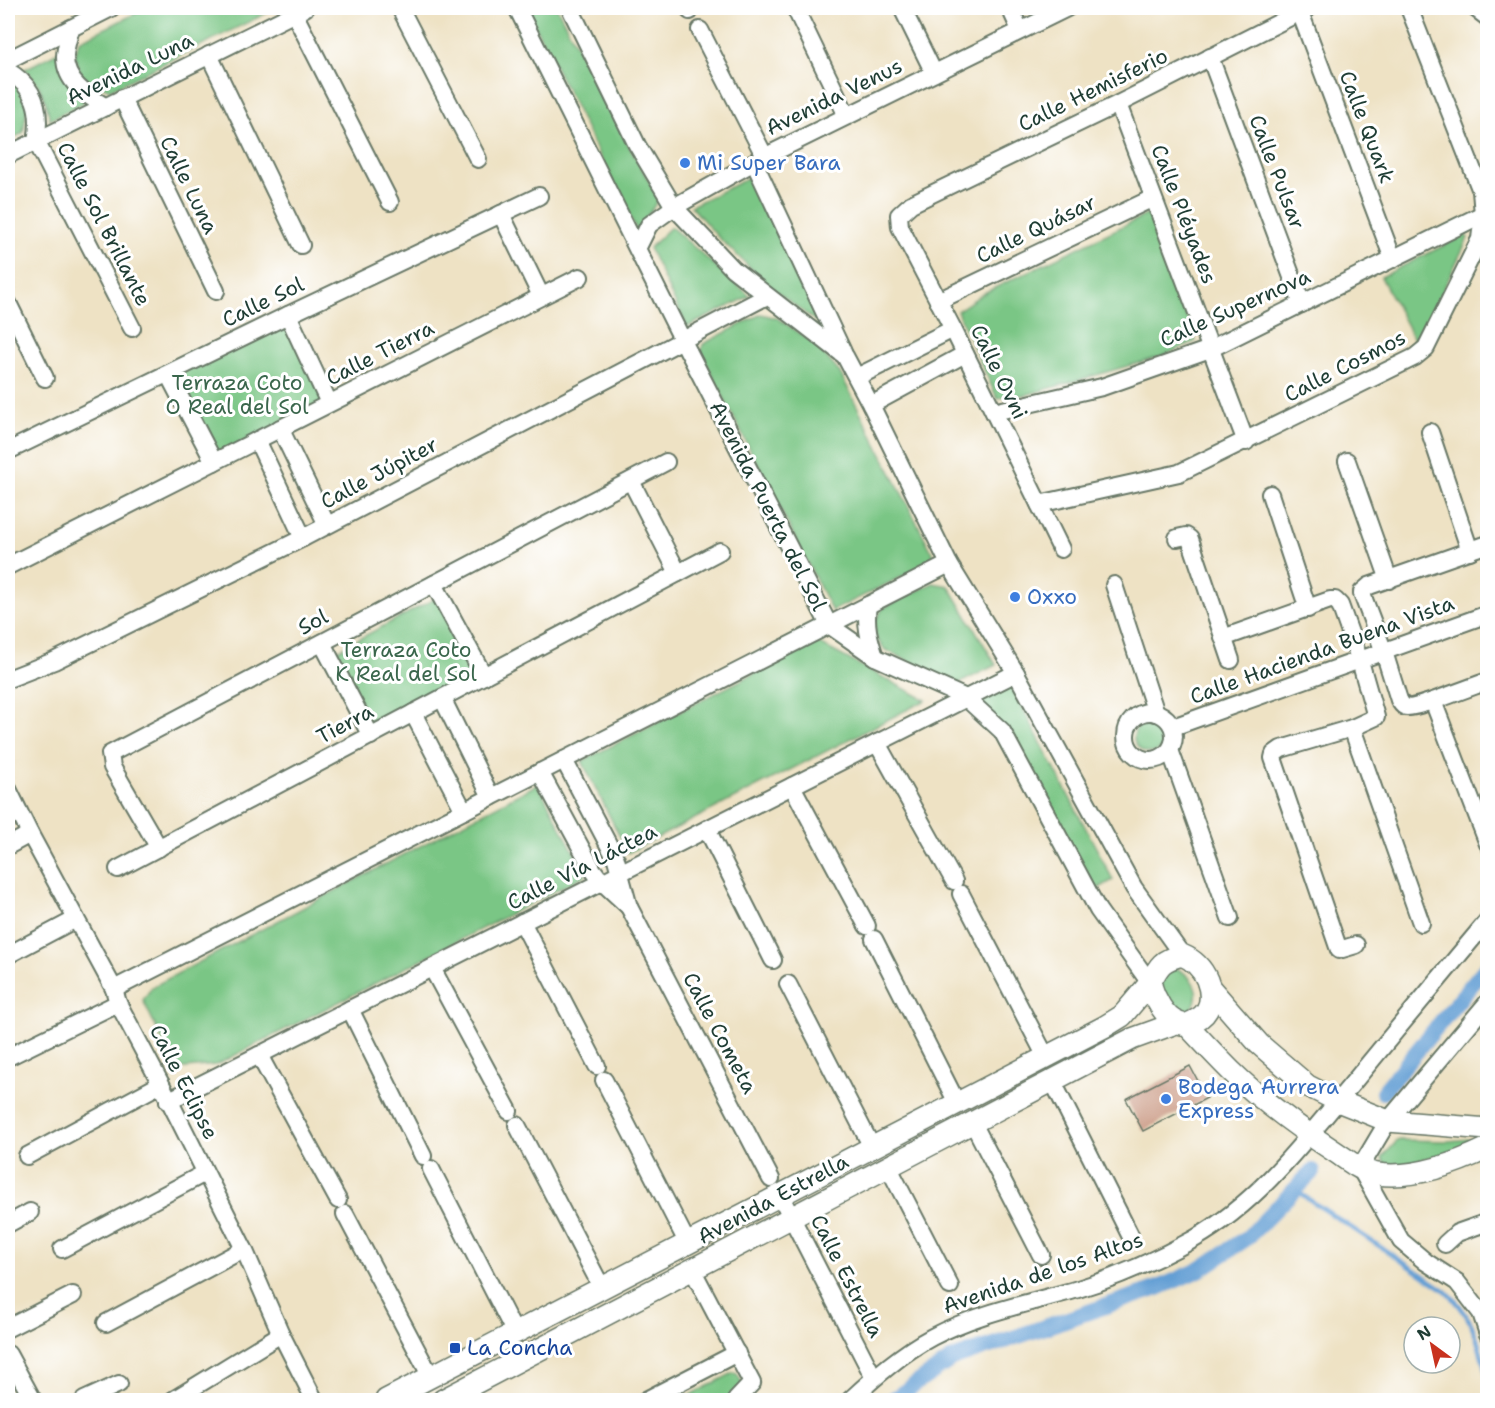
<svg xmlns="http://www.w3.org/2000/svg" width="1495" height="1408" font-family="'Shantell Sans',sans-serif">
  <style>
    .green { fill: #7ac685; stroke: #4c825c; stroke-width: 1.5 }
    .lines { fill: none; stroke-linecap: round; stroke-linejoin: round }
    .stream { stroke: #649fd4; stroke-width: 4.5 }
    .canal { stroke: #649fd4; stroke-width: 16 }
    .building { fill: #cc9e89 }
    .minor-casing { stroke: #677766; stroke-width: 20 }
    .major-casing { stroke: #677766; stroke-width: 24 }
    .minor { stroke: #fff; stroke-width: 16 }
    .major { stroke: #fff; stroke-width: 21 }
    .shop-dot { fill: #3f7fe0; stroke: #fff; stroke-width: 2 }
    .transit-dot { fill: #1a4fb4; stroke: #fff; stroke-width: 2 }
    .labels { text-anchor: middle; dominant-baseline: central; stroke-width: 6; stroke-linejoin: round; paint-order: stroke }
    .street-label { font-size: 21px; fill: #1f3d34; stroke: #fff }
    .shop-label { font-size: 21px; fill: #366cbe; stroke: #fff; text-anchor: start }
    .park-label { font-size: 21px; fill: #3a664c; stroke: #fff }
    .transit-label { font-size: 21px; fill: #164399; stroke: #fff; text-anchor: start }
  </style>
  <rect width="100%" height="100%" fill="#fff"/>
  <filter id="ink" filterUnits="userSpaceOnUse"><feTurbulence type="fractalNoise" baseFrequency=".0167" numOctaves="2"/><feDisplacementMap in="SourceGraphic" scale="12" xChannelSelector="R" yChannelSelector="G"/><feConvolveMatrix kernelMatrix="1 2 1 2 8 2 1 2 1" color-interpolation-filters="sRGB"/></filter>
  <filter id="wash" filterUnits="userSpaceOnUse"><feTurbulence type="fractalNoise" baseFrequency=".008" numOctaves="4" result="noise"/><feDisplacementMap in="SourceGraphic" scale="24" xChannelSelector="R" yChannelSelector="G"/><feGaussianBlur stdDeviation="1.35" result="paint"/><feColorMatrix in="noise" values="0 0 0 0 0 0 0 0 0 0 0 0 0 0 0 0 0 1.4 0 .05"/><feComposite in="paint" operator="in"/></filter>
  <g filter="url(#wash)">
    <rect width="100%" height="100%" fill="#eee2c4"/>
    <g class="green">
      <polygon points="147,8 277,8 110,90 82,78 75,55 79,41"/>
      <polygon points="526,8 557,8 629,146 659,199 637,231"/>
      <path d="M60,51L84,103L50,120C45,96 41,86 25,69Z"/>
      <polygon points="8,82 19,86 28,103 23,133 8,141"/>
      <polygon points="755,175 828,331 766,283 717,236 691,206"/>
      <polygon points="1148,214 1196,341 1163,356 1026,395 997,398 957,311 984,293"/>
      <polygon points="671,227 750,296 687,327 649,248"/>
      <polygon points="1465,235 1468,238 1417,345 1381,277"/>
      <polygon points="761,314 777,318 814,343 840,373 936,560 832,611 701,353 703,344"/>
      <polygon points="288,315 329,403 214,462 168,374"/>
      <polygon points="933,583 949,586 996,665 956,685 884,649 876,638 874,623 883,608"/>
      <polygon points="438,597 478,673 374,728 334,652"/>
      <polygon points="816,642 926,700 628,853 582,761"/>
      <polygon points="1010,684 1113,880 1096,890 976,702"/>
      <circle cx="1150" cy="737" r="16"/>
      <polygon points="538,784 586,875 216,1065 176,1069 143,1000 152,987"/>
      <path d="M1171,966C1217,984 1190,1028 1172,1007C1165,999 1161,987 1156,977Z"/>
      <polygon points="1481,1138 1482,1142 1475,1145 1402,1165 1386,1164 1382,1158 1397,1141 1400,1140 1448,1141"/>
      <polygon points="733,1373 737,1374 742,1383 742,1387 728,1400 681,1400"/>
    </g>
    <g class="lines">
      <path class="stream" d="M1295,1190L1445,1290C1476,1319 1477,1340 1488,1379"/>
      <g class="canal">
        <polyline points="1383,1092 1488,965"/>
        <polyline points="892,1400 952,1359 1158,1288 1199,1270 1247,1238 1313,1171"/>
      </g>
    </g>
    <g id="blocks">
      <polygon class="building" points="1190,1066 1207,1098 1143,1131 1126,1099"/>
    </g>
  </g>
  <g filter="url(#ink)">
    <use href="#blocks" fill-opacity="0" stroke="#677766" stroke-width="1.5"/>
    <g class="lines">
      <g class="minor-casing">
        <g id="minor">
          <polyline points="400,8 478,159"/>
          <polyline points="517,8 682,339 829,625 875,657 966,698 1002,731 1098,910 1150,983"/>
          <polyline points="570,8 637,145 674,207 733,269 845,356 871,405 949,564 1016,673 1134,888 1182,955"/>
          <polyline points="689,8 690,11"/>
          <polyline points="795,8 847,116"/>
          <polyline points="902,8 934,73"/>
          <polyline points="1010,8 1020,30"/>
          <polyline points="1475,8 1488,18"/>
          <polyline points="1300,12 1393,259"/>
          <polyline points="294,13 390,202"/>
          <path d="M71,28C69,37 65,47 65,57C65,82 86,95 106,107"/>
          <polyline points="700,30 765,157"/>
          <polyline points="209,55 301,245"/>
          <polyline points="1210,57 1302,304"/>
          <polyline points="8,60 111,8"/>
          <path d="M8,71C35,87 42,111 36,141L132,328"/>
          <polyline points="122,98 216,291"/>
          <polyline points="1118,104 1246,442"/>
          <polyline points="8,155 305,8"/>
          <polyline points="754,162 843,352"/>
          <polyline points="501,214 541,296"/>
          <polyline points="638,247 649,225 674,207 754,162 1067,8"/>
          <polyline points="938,301 1153,198"/>
          <polyline points="8,303 45,378"/>
          <polyline points="288,315 329,403"/>
          <polyline points="168,374 214,462"/>
          <polyline points="857,377 953,329"/>
          <polyline points="871,405 965,354"/>
          <polyline points="994,412 1102,387 1210,349 1483,214"/>
          <polyline points="280,428 327,525"/>
          <polyline points="1430,432 1470,551"/>
          <polyline points="257,440 303,538"/>
          <polyline points="8,451 288,315 539,196"/>
          <polyline points="1347,461 1389,580"/>
          <polyline points="631,481 678,573"/>
          <polyline points="1270,494 1308,609"/>
          <polyline points="1039,504 1179,473 1415,357 1426,348 1480,239 1483,214 1481,191 1409,8"/>
          <polyline points="1177,538 1186,536 1190,539 1231,660"/>
          <path d="M1488,544L1369,586L1362,592V594L1384,652L1399,700C1401,703 1402,706 1406,707C1413,710 1476,685 1488,681"/>
          <polyline points="1061,549 953,329 900,227 899,215 911,204 1118,104 1308,8"/>
          <polyline points="8,566 580,277"/>
          <polyline points="434,584 484,676"/>
          <polyline points="1114,585 1156,713"/>
          <path d="M868,605C865,625 869,638 875,657"/>
          <polyline points="1223,638 1330,600 1335,600 1340,605 1360,661 1376,717 1352,728 1281,749 1274,754 1273,758 1339,950 1356,945"/>
          <polyline points="322,643 371,736"/>
          <polyline points="8,679 54,661 303,538 767,296"/>
          <polyline points="442,698 491,797"/>
          <polyline points="1433,701 1488,844"/>
          <circle cx="1150" cy="736" r="24"/>
          <polyline points="413,713 464,811"/>
          <polyline points="1173,727 1488,614"/>
          <polyline points="1352,728 1421,923"/>
          <polyline points="877,743 954,881"/>
          <polyline points="1170,750 1230,918"/>
          <polyline points="564,760 616,859 629,907 771,1179"/>
          <polyline points="540,772 593,870 602,882 629,907"/>
          <polyline points="792,786 867,926"/>
          <polyline points="8,789 30,834 114,989 118,1003 161,1084 244,1249 281,1334 314,1399"/>
          <polyline points="707,829 773,960"/>
          <polyline points="8,846 30,834"/>
          <polyline points="159,848 112,767 110,754 666,462"/>
          <polyline points="118,869 720,551"/>
          <polyline points="961,894 1046,1057"/>
          <polyline points="522,922 597,1066"/>
          <polyline points="874,939 957,1103"/>
          <polyline points="8,955 76,919"/>
          <polyline points="432,968 509,1111"/>
          <polyline points="788,984 872,1147"/>
          <polyline points="114,989 949,564"/>
          <polyline points="1488,1002 1388,1121 1360,1168 1401,1241 1426,1262 1457,1282 1481,1313 1488,1334"/>
          <polyline points="350,1009 423,1156"/>
          <polyline points="259,1055 338,1200"/>
          <polyline points="8,1057 118,1003"/>
          <polyline points="604,1080 688,1244"/>
          <polyline points="1053,1082 1130,1235"/>
          <polyline points="168,1101 1016,673"/>
          <polyline points="973,1123 1041,1255"/>
          <polyline points="517,1125 602,1288"/>
          <polyline points="27,1156 161,1084"/>
          <polyline points="889,1168 950,1286"/>
          <polyline points="431,1169 515,1333"/>
          <polyline points="780,1195 874,1378"/>
          <polyline points="345,1214 431,1377"/>
          <polyline points="8,1224 30,1212"/>
          <polyline points="1445,1244 1457,1233 1488,1222"/>
          <polyline points="62,1249 205,1173"/>
          <polyline points="692,1269 752,1383 736,1400"/>
          <polyline points="106,1323 244,1249"/>
          <polyline points="8,1328 73,1295"/>
          <polyline points="8,1354 33,1400"/>
          <polyline points="84,1400 119,1384"/>
          <polyline points="173,1400 281,1334"/>
          <polyline points="646,1400 737,1353"/>
          <path d="M850,1400C875,1377 902,1353 932,1337C977,1313 1030,1303 1078,1289C1118,1277 1158,1259 1194,1239C1259,1202 1305,1140 1352,1084C1397,1029 1442,975 1488,920"/>
        </g>
      </g>
      <g class="major-casing">
        <g id="major">
          <path d="M1182,955C1194,960 1202,968 1207,980C1213,996 1212,1012 1196,1020C1190,1023 1186,1026 1179,1023C1164,1018 1154,997 1150,983C1159,965 1162,960 1182,955Z"/>
          <polyline points="1210,988 1259,1044 1308,1086 1338,1101 1388,1121 1488,1129"/>
          <path d="M1187,1025C1201,1040 1216,1056 1231,1071C1263,1102 1300,1129 1337,1153C1349,1161 1362,1172 1377,1174C1414,1179 1455,1164 1488,1148"/>
          <polyline points="386,1400 1104,1027 1122,1016 1150,983"/>
          <polyline points="443,1400 1132,1039 1176,1023"/>
        </g>
      </g>
      <use href="#minor" class="minor"/>
      <use href="#major" class="major"/>
    </g>
  </g>
  <g class="shop-dot">
    <circle cx="685" cy="163" r="6"/>
    <circle cx="1015" cy="597" r="6"/>
    <circle cx="1166" cy="1099" r="6"/>
  </g>
  <rect class="transit-dot" x="449" y="1342" width="12" height="12" rx="3"/>
  <g class="labels">
    <g class="street-label">
      <text transform="translate(130 69) rotate(-26)">Avenida Luna</text>
      <text transform="translate(1093 90) rotate(-26)">Calle Hemisferio</text>
      <text transform="translate(834 97) rotate(-26)">Avenida Venus</text>
      <text transform="translate(1367 127) rotate(69)">Calle Quark</text>
      <text transform="translate(1277 172) rotate(69)">Calle Pulsar</text>
      <text transform="translate(189 185) rotate(64)">Calle Luna</text>
      <text transform="translate(1184 214) rotate(69)">Calle Pléyades</text>
      <text transform="translate(104 224) rotate(63)">Calle Sol Brillante</text>
      <text transform="translate(1036 229) rotate(-26)">Calle Quásar</text>
      <text transform="translate(263 302) rotate(-26)">Calle Sol</text>
      <text transform="translate(1235 308) rotate(-24)">Calle Supernova</text>
      <text transform="translate(380 353) rotate(-27)">Calle Tierra</text>
      <text transform="translate(1345 366) rotate(-27)">Calle Cosmos</text>
      <text transform="translate(999 372) rotate(64)">Calle Ovni</text>
      <text transform="translate(379 473) rotate(-28)">Calle Júpiter</text>
      <text transform="translate(768 506) rotate(63)">Avenida Puerta del Sol</text>
      <text transform="translate(313 622) rotate(-28)">Sol</text>
      <text transform="translate(1322 650) rotate(-20)">Calle Hacienda Buena Vista</text>
      <text transform="translate(345 724) rotate(-28)">Tierra</text>
      <text transform="translate(582 867) rotate(-27)">Calle Vía Láctea</text>
      <text transform="translate(720 1033) rotate(62)">Calle Cometa</text>
      <text transform="translate(184 1082) rotate(63)">Calle Eclipse</text>
      <text transform="translate(773 1199) rotate(-28)">Avenida Estrella</text>
      <text transform="translate(1043 1273) rotate(-19)">Avenida de los Altos</text>
      <text transform="translate(847 1276) rotate(63)">Calle Estrella</text>
    </g>
    <g class="shop-label">
      <text x="697" y="163">Mi Super Bara</text>
      <text x="1027" y="597">Oxxo</text>
      <text x="1178" y="1087">Bodega Aurrera<tspan x="1178" dy="24">Express</tspan></text>
    </g>
    <g class="park-label">
      <text x="237" y="383">Terraza Coto<tspan x="237" dy="24">O Real del Sol</tspan></text>
      <text x="406" y="650">Terraza Coto<tspan x="406" dy="24">K Real del Sol</tspan></text>
    </g>
    <g class="transit-label">
      <text x="467" y="1348">La Concha</text>
    </g>
  </g>
  <rect width="1495" height="1408" fill="none" stroke="#fff" stroke-width="30"/>
  <g transform="translate(1432 1345) rotate(327)"><circle r="28" fill="#ffffff" stroke="#a5b1ae" stroke-width="1.5"/>
  <path d="M0-4.5L10 22L0 15L-10 22Z" fill="#c8321e"/>
  <text y="-9" font-size="16" font-weight="bold" text-anchor="middle" fill="#1f3d34">N</text>
  </g>
</svg>
